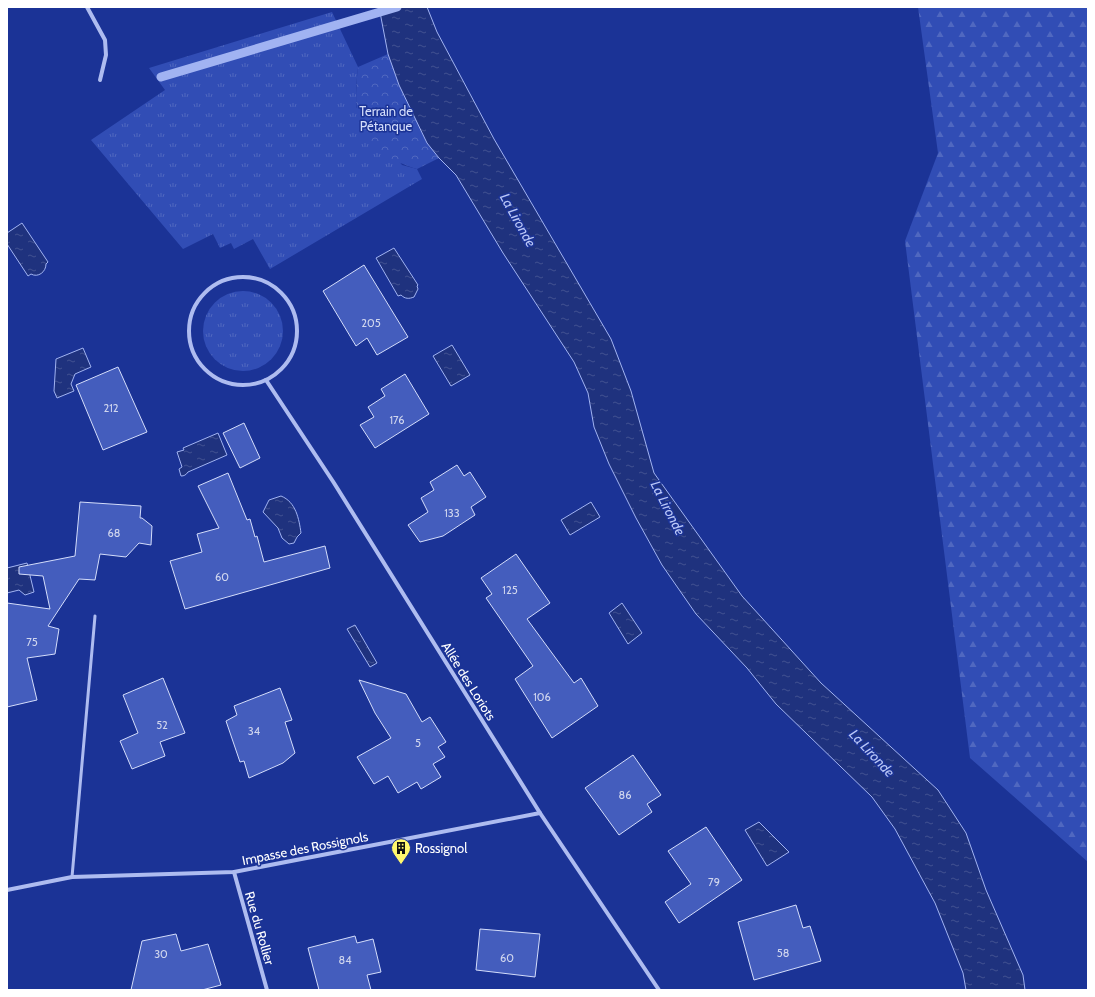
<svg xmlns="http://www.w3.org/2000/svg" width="1095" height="997" font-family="Cabin,sans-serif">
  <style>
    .grass { fill: url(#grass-tufts) }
    .forest { fill: url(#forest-firs) }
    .park { fill: url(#park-crowns) }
    .water { fill: url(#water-ripples); stroke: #a1b3f2 }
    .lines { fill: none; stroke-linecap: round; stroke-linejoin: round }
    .stream { stroke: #a1b3f2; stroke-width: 9 }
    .building { fill: #445dbd; stroke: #d4ddfb }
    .service { stroke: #aebcf0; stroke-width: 3 }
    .minor { stroke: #aebcf0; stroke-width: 4 }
    .labels { text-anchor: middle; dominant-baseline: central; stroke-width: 3; stroke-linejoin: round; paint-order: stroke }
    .number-label { font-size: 11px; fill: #d0d6ee }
    .park-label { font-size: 13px; fill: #d4ddfb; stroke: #1b3396 }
    .street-label { font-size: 13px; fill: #fff; stroke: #1b3396 }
    .poi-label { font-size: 13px; fill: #fff; stroke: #1b3396; text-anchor: start }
    .water-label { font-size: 14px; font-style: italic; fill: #bac7f7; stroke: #1b3396 }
  </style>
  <defs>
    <pattern id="grass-tufts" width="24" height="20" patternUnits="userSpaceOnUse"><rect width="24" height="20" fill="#314db5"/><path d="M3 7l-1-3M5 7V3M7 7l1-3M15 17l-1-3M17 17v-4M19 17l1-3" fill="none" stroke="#5068c0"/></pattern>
    <pattern id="forest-firs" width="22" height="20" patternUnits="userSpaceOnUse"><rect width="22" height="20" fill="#314db5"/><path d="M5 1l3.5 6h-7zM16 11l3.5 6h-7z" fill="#5068c0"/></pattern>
    <pattern id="park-crowns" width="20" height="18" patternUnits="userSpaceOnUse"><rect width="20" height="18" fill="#314db5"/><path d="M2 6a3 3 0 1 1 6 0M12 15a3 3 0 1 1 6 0" fill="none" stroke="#5068c0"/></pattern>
    <pattern id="water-ripples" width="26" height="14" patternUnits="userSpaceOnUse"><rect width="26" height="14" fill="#1f327e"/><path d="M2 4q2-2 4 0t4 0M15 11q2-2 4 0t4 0" fill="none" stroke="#415191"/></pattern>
  </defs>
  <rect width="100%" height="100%" fill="#1b3396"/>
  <g class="grass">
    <polygon points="332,12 358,67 356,88 356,107 402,165 417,169 422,179 270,269 253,239 234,249 231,243 220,248 213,234 183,249 91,140 165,90 149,68"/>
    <circle cx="243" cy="331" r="40"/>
  </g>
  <polygon class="forest" points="918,7 1088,7 1088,862 970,758 905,241 938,153"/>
  <path class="park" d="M388,54L399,85L427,143L439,158L417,169C395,162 371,151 360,129C359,126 359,122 358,120C355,102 356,85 358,67Z"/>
  <g class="water">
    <polygon points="379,7 427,7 437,32 494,139 611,339 631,391 654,473 742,596 821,683 938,790 966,833 986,890 1023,975 1025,990 966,990 963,973 935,903 895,829 872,797 776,704 747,668 696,614 662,565 636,518 609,464 594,427 588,393 574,362 503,253 456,175 439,158 427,143 399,85 388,54"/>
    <path d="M22,223L48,262L46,264C46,272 38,278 31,274L28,276L7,244V233Z"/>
    <path d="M394,248L418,285L417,286L418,289L414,297C409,299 405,299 401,295L398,296L376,258Z"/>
    <polygon points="452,345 470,375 451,386 433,356"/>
    <polygon points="83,348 91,367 75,374 71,384 74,391 57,398 54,391 56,359"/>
    <path d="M218,433L227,455L188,472C186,475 184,476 181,476L179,469L182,467L177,452L184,450L183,448Z"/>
    <path d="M281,496C296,502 299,519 301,533L297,537L294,543L289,544L282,538L278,528L263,512L269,500Z"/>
    <polygon points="591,502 600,517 570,535 561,520"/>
    <polygon points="27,563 34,592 25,595 19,590 7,593 7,568"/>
    <polygon points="622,603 642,633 628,644 609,613"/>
    <polygon points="355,625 377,663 370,667 347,629"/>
    <polygon points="759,822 789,852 767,866 745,830"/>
  </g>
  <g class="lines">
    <polyline class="stream" points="161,77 397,7"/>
  </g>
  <g class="building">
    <polygon points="364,265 408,337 377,355 367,338 356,346 323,291"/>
    <polygon points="118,367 147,432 103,450 76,385"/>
    <polygon points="405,374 429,414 375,448 360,425 374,417 368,407 385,396 381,389"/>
    <polygon points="244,423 260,458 240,468 223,433"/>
    <polygon points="457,465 464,476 470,472 486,497 471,507 475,515 443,536 420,542 408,525 428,512 421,498 434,490 430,482"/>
    <polygon points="228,473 247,520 250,519 255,537 257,536 264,562 325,546 330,568 185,609 170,561 202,552 197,534 219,528 198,486"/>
    <polygon points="80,502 141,506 140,518 142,518 152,526 151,545 139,543 126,557 100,554 95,580 79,579 48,626 59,629 55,654 27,658 37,700 7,707 7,603 50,609 43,576 19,574 19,567 75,556"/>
    <polygon points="516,554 550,603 527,619 574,683 581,678 598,706 552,738 515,679 533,666 486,598 492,594 481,578"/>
    <polygon points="163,678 185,733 160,742 165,756 132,769 120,741 138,733 123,695"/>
    <polygon points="359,680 406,694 422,722 430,717 446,742 438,747 445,757 433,764 441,777 421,789 417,782 398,793 388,776 374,784 357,757 391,738 375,713"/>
    <polygon points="280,688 292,720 285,722 295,753 283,763 249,778 244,761 240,762 226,721 237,715 234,706"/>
    <polygon points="633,755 661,795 647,804 652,812 619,835 585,788"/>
    <polygon points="706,827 742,880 679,923 665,902 691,884 668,851"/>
    <polygon points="796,905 803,928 810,926 821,961 754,980 738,922"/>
    <polygon points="480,929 540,934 535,977 476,970"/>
    <polygon points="176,934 181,951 208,944 221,985 202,990 131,990 142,941"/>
    <polygon points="355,936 357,943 373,939 381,972 367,975 371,990 319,990 308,948"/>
  </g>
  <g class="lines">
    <polyline class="service" points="72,877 95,616"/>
    <g class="minor">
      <polyline points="87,7 105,40 106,55 100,80"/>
      <circle cx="243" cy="331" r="54"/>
      <polyline points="266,380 334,483 540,813 659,990"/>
      <polyline points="234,872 267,990"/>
      <polyline points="7,890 72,877 234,872 540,813"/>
    </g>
  </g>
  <defs>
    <g id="building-pin" transform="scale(1)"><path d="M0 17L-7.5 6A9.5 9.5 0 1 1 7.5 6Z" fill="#fff76d" stroke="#1b3396"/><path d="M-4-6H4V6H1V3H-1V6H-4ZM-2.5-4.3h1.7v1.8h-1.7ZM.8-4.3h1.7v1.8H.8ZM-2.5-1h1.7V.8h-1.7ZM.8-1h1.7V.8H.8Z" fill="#111"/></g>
  </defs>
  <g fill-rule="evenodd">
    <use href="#building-pin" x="401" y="848"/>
  </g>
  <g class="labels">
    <g class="number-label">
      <text x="371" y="323">205</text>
      <text x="111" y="408">212</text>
      <text x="397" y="420">176</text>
      <text x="452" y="513">133</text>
      <text x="114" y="533">68</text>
      <text x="222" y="577">60</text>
      <text x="510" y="590">125</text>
      <text x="32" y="642">75</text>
      <text x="542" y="697">106</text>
      <text x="162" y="725">52</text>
      <text x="254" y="731">34</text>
      <text x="418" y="743">5</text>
      <text x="625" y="795">86</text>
      <text x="714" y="882">79</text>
      <text x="783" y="953">58</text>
      <text x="161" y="954">30</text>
      <text x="507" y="958">60</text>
      <text x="345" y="960">84</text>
    </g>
    <g class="park-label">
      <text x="386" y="111">Terrain de<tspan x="386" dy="15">Pétanque</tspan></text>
    </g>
    <g class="street-label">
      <text transform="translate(469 681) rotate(58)">Allée des Loriots</text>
      <text transform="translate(305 848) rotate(-11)">Impasse des Rossignols</text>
      <text transform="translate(260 928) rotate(74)">Rue du Rollier</text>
    </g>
    <g class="poi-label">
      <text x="415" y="848">Rossignol</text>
    </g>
    <g class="water-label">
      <text transform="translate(518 220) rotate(61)">La Lironde</text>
      <text transform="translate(668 508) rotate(63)">La Lironde</text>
      <text transform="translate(872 753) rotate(47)">La Lironde</text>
    </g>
  </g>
  <rect width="1095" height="997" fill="none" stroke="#ffffff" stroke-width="16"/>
</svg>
